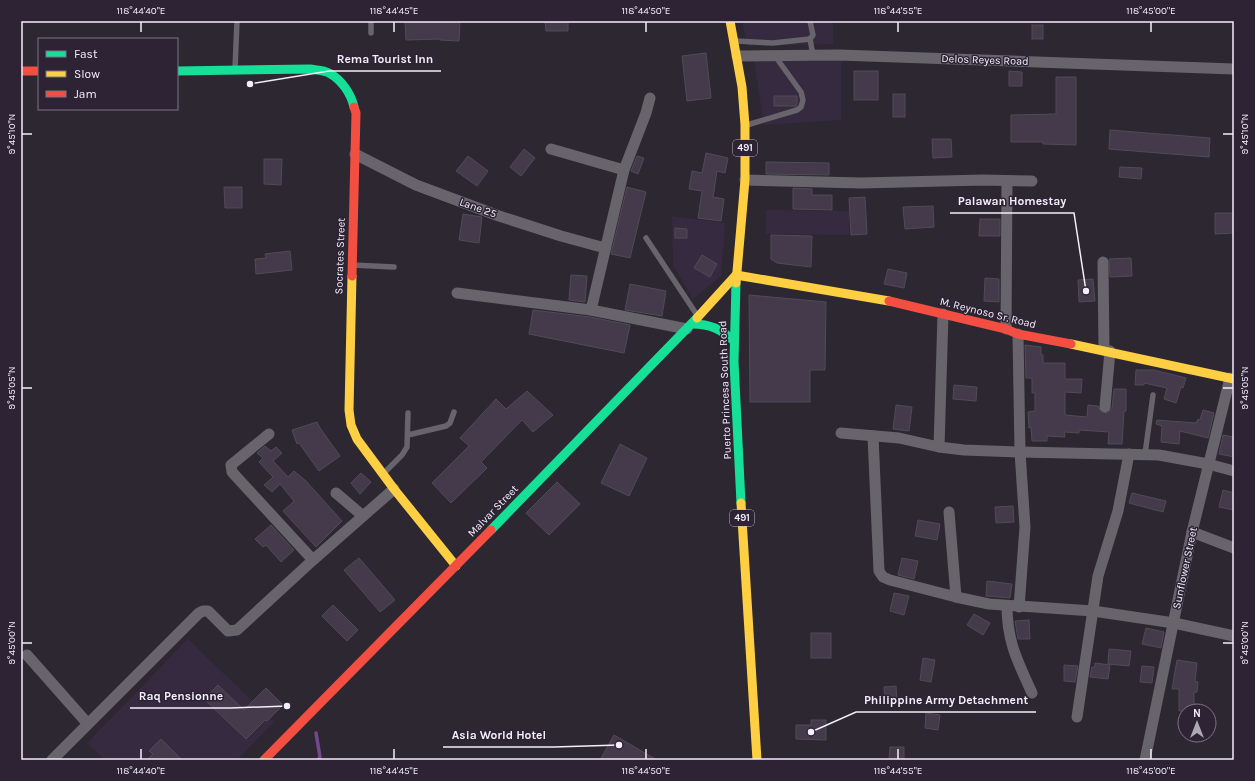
<svg xmlns="http://www.w3.org/2000/svg" width="1255" height="781" font-family="Karla,sans-serif">
  <style>
    .built { fill: #362a41 }
    .lines { fill: none; stroke-linecap: round; stroke-linejoin: round }
    .stream { stroke: #724891; stroke-width: 3.5 }
    .building { fill: #443a4c; stroke: #504b54 }
    .lane { stroke: #68646c; stroke-width: 5.5 }
    .street { stroke: #68646c; stroke-width: 11 }
    .fast { stroke: #16e098; stroke-width: 9 }
    .slow { stroke: #ffcf43; stroke-width: 9 }
    .jam { stroke: #f24e42; stroke-width: 9 }
    .ticks { fill: none; stroke: #f4eefa; stroke-width: 1.5 }
    .labels { text-anchor: middle; dominant-baseline: central; stroke-width: 3; stroke-linejoin: round; paint-order: stroke }
    .shield { fill: #2d2335; stroke: #b8b1bf; stroke-width: 1 }
    .shield-label { font-size: 10px; font-weight: bold; fill: #f4eefa }
    .street-label { font-size: 11px; fill: #f4eefa; stroke: #2d2335 }
    .leader { fill: none; stroke: #f4eefa; stroke-width: 1.5 }
    .callout-dot { fill: #f4eefa; stroke: #2d2335; stroke-width: 1.5 }
    .callout-label { font-size: 12px; text-anchor: middle; font-weight: bold; fill: #f4eefa; stroke: #2d2335; stroke-width: 3; stroke-linejoin: round; paint-order: stroke }
    .neatline { fill: none; stroke: #f4eefa; stroke-width: 1.5 }
    .ticks-label { font-size: 10px; text-anchor: middle; fill: #f4eefa }
  </style>
  <rect width="100%" height="100%" fill="#2c2731"/>
  <g class="built">
    <polygon points="742,21 833,21 833,44 748,46"/>
    <polygon points="754,61 841,61 841,120 764,125"/>
    <polygon points="766,210 849,211 849,235 766,234"/>
    <polygon points="672,216 725,223 721,276 693,299 673,265"/>
    <polygon points="188,639 274,722 237,760 105,760 87,743"/>
  </g>
  <g class="lines">
    <polyline class="stream" points="316,733 320,757 318,760"/>
  </g>
  <g class="building">
    <polygon points="405,21 460,21 459,41 440,40 440,39 406,40"/>
    <polygon points="545,21 568,21 568,31 546,31"/>
    <rect x="1032" y="25" width="11" height="14"/>
    <polygon points="706,53 711,98 687,101 682,56"/>
    <rect x="854" y="71" width="24" height="29"/>
    <polygon points="1009,71 1022,72 1022,86 1009,86"/>
    <polygon points="1056,77 1076,77 1076,145 1043,144 1043,142 1011,142 1011,115 1056,114"/>
    <rect x="893" y="94" width="12" height="23"/>
    <polygon points="774,96 797,96 797,104 796,106 774,106"/>
    <polygon points="1110,130 1210,138 1209,157 1109,149"/>
    <polygon points="932,139 951,139 952,157 933,158"/>
    <polygon points="524,149 535,158 521,176 510,167"/>
    <polygon points="706,153 728,158 725,173 717,171 713,197 724,199 721,221 698,218 702,191 689,189 692,171 702,173"/>
    <polygon points="468,156 488,171 477,186 456,171"/>
    <polygon points="637,156 644,158 638,174 631,171"/>
    <polygon points="264,159 282,159 281,185 264,184"/>
    <polygon points="766,162 829,163 829,175 766,174"/>
    <polygon points="1120,167 1142,168 1141,179 1119,177"/>
    <polygon points="224,187 242,187 242,208 225,208"/>
    <polygon points="627,187 646,192 630,258 611,254"/>
    <polygon points="793,188 812,189 812,195 832,195 832,210 793,209"/>
    <polygon points="865,197 867,234 851,235 849,198"/>
    <polygon points="933,206 934,227 905,229 903,207"/>
    <polygon points="1215,213 1234,213 1234,233 1215,234"/>
    <polygon points="463,214 482,217 479,243 459,240"/>
    <polygon points="980,219 1000,219 1000,236 979,236"/>
    <polygon points="675,228 687,229 687,238 675,238"/>
    <polygon points="771,235 812,236 811,267 777,263 771,259"/>
    <polygon points="290,251 292,270 256,274 255,259 266,258 265,254"/>
    <polygon points="702,255 717,264 710,277 694,268"/>
    <polygon points="1131,258 1132,276 1110,277 1109,259"/>
    <polygon points="888,269 907,273 904,288 884,284"/>
    <polygon points="571,275 587,276 585,302 569,300"/>
    <polygon points="985,278 999,279 999,302 984,301"/>
    <polygon points="1093,279 1095,301 1079,302 1078,280"/>
    <polygon points="630,284 666,291 662,316 625,310"/>
    <polygon points="749,295 826,302 825,370 810,370 810,402 750,402"/>
    <polygon points="533,310 590,317 630,325 624,353 529,334"/>
    <polygon points="1025,345 1041,347 1041,355 1043,355 1043,363 1065,363 1065,379 1082,379 1081,393 1065,392 1065,415 1087,417 1088,405 1098,406 1101,412 1108,413 1112,408 1114,389 1126,389 1126,411 1124,411 1122,444 1108,444 1109,432 1079,430 1079,433 1064,432 1065,437 1047,436 1047,441 1032,441 1031,427 1029,428 1028,412 1035,411 1035,393 1032,393 1032,378 1026,378"/>
    <polygon points="1136,370 1154,370 1186,378 1183,388 1181,387 1176,403 1164,399 1167,388 1144,383 1144,385 1135,385"/>
    <polygon points="954,385 977,387 976,401 953,399"/>
    <polygon points="527,391 553,415 533,432 522,420 481,462 487,468 451,503 432,483 469,446 460,438 496,399 506,409"/>
    <polygon points="896,405 912,407 909,431 893,429"/>
    <polygon points="1203,410 1214,413 1208,438 1180,431 1179,444 1161,442 1162,426 1156,424 1157,420 1196,423 1198,419 1200,420"/>
    <polygon points="317,422 320,428 340,456 319,471 299,443 297,444 292,430"/>
    <polygon points="1223,435 1234,437 1234,457 1219,454"/>
    <polygon points="620,444 647,458 629,496 601,483"/>
    <polygon points="265,446 271,451 276,447 282,453 273,461 288,477 294,471 306,481 342,521 316,547 283,511 294,501 280,484 272,492 264,485 273,477 259,462 263,458 257,453"/>
    <polygon points="361,473 371,482 360,494 351,483"/>
    <polygon points="557,482 580,504 549,535 526,513"/>
    <polygon points="1223,490 1234,493 1234,510 1219,507"/>
    <polygon points="1132,493 1166,501 1163,512 1129,503"/>
    <polygon points="1013,506 1014,522 996,523 995,507"/>
    <polygon points="918,520 940,524 937,540 915,536"/>
    <polygon points="271,525 294,550 281,562 266,545 263,547 255,539"/>
    <polygon points="359,558 395,600 380,612 344,570"/>
    <polygon points="902,558 918,561 914,579 898,575"/>
    <polygon points="987,581 1012,584 1010,598 986,596"/>
    <polygon points="894,593 909,596 904,615 890,611"/>
    <polygon points="333,605 358,630 347,641 322,616"/>
    <polygon points="974,614 990,623 983,635 967,625"/>
    <polygon points="1029,620 1030,639 1018,639 1015,621"/>
    <polygon points="1146,628 1164,632 1161,648 1142,644"/>
    <rect x="811" y="633" width="20" height="25"/>
    <polygon points="1109,649 1131,651 1129,666 1108,664"/>
    <polygon points="923,658 935,660 931,682 920,680"/>
    <polygon points="1177,660 1197,663 1195,681 1198,682 1197,692 1194,692 1194,711 1179,711 1179,689 1172,689"/>
    <polygon points="1095,663 1110,665 1108,679 1090,677 1092,667 1095,667"/>
    <polygon points="1064,665 1078,666 1075,682 1064,681"/>
    <polygon points="1142,666 1154,667 1152,683 1140,682"/>
    <polygon points="218,685 244,710 266,688 283,705 267,721 265,720 246,739 204,699"/>
    <polygon points="896,686 897,703 885,704 884,687"/>
    <polygon points="926,713 940,715 938,730 925,728"/>
    <polygon points="811,720 826,720 826,740 796,739 796,725 811,725"/>
    <polygon points="614,735 657,760 600,760"/>
    <polygon points="161,739 182,760 147,760 153,754 149,751"/>
    <polygon points="890,747 904,747 904,760 889,760"/>
  </g>
  <g class="lines">
    <g class="lane">
      <polyline points="371,33 371,21"/>
      <polyline points="810,39 813,55"/>
      <polyline points="736,41 773,43 810,39 813,35 810,21"/>
      <polyline points="235,69 237,21"/>
      <polyline points="747,125 797,110 801,107 803,100 801,92 775,56"/>
      <polyline points="646,238 697,315"/>
      <polyline points="352,265 394,267"/>
      <polyline points="408,435 446,426 450,423 454,412"/>
      <polyline points="1145,454 1153,395"/>
      <polyline points="383,474 402,455 407,447 408,413"/>
    </g>
    <g class="street">
      <polyline points="737,56 839,55 1234,69"/>
      <polyline points="551,149 624,170"/>
      <polyline points="355,154 416,185 499,216 561,236 605,248"/>
      <polyline points="745,180 861,183 983,180 1032,181"/>
      <polyline points="1103,262 1104,350"/>
      <polyline points="457,293 591,310 687,329"/>
      <polyline points="591,310 624,170 646,113 650,98"/>
      <polyline points="1006,329 1007,181"/>
      <polyline points="1018,334 1020,452 1025,527 1019,607"/>
      <polyline points="1105,407 1110,351"/>
      <polyline points="841,433 899,438 939,447 964,450 1020,452 1159,455 1208,464 1234,471"/>
      <polyline points="269,434 231,465 232,472 313,560"/>
      <polyline points="873,436 879,571 883,577 890,580 956,597 989,604 1093,611 1174,623 1234,636"/>
      <polyline points="939,447 943,314"/>
      <polyline points="336,493 363,516"/>
      <polyline points="949,512 956,597"/>
      <polyline points="1192,532 1234,548"/>
      <path d="M1007,606C1007,642 1018,662 1032,693"/>
      <polyline points="27,655 88,724"/>
      <polyline points="1077,717 1098,576 1118,511 1129,454"/>
      <polyline points="52,760 199,613 203,611 208,611 228,631 237,630 313,560 394,489"/>
      <polyline points="1145,760 1192,532 1230,378"/>
    </g>
    <g class="fast">
      <path d="M177,71L310,69C316,70 324,70 329,73C342,80 351,94 354,107"/>
      <polyline points="736,283 734,362 741,503"/>
      <path d="M692,324C710,324 721,329 734,341"/>
      <polyline points="491,530 697,318"/>
    </g>
    <g class="slow">
      <polyline points="730,21 742,87 745,125 745,180 736,283"/>
      <polyline points="352,276 349,410 351,425 357,439 394,489 456,566"/>
      <polyline points="697,318 736,275 889,301"/>
      <polyline points="1071,344 1234,379"/>
      <polyline points="741,503 757,760"/>
    </g>
    <g class="jam">
      <polyline points="21,71 39,71"/>
      <polyline points="352,276 356,113 354,107"/>
      <polyline points="889,301 1006,329 1018,334 1071,344"/>
      <polyline points="264,760 491,530"/>
    </g>
  </g>
  <path class="ticks" d="M141,22V32M394,22V32M646,22V32M898,22V32M1151,22V32M22,134H32M1223,134H1233M22,388H32M1223,388H1233M22,643H32M1223,643H1233M141,749V759M394,749V759M646,749V759M898,749V759M1151,749V759"/>
  <g class="labels">
    <g class="shield">
      <rect x="733" y="140" width="24" height="16" rx="3"/>
      <rect x="730" y="510" width="24" height="16" rx="3"/>
    </g>
    <g class="shield-label">
      <text x="745" y="148">491</text>
      <text x="742" y="518">491</text>
    </g>
    <g class="street-label">
      <text transform="translate(985 60) rotate(2)">Delos Reyes Road</text>
      <text transform="translate(478 208) rotate(20)">Lane 25</text>
      <text transform="translate(340 256) rotate(-88)">Socrates Street</text>
      <text transform="translate(988 313) rotate(14)">M. Reynoso Sr. Road</text>
      <text transform="translate(725 390) rotate(-92)">Puerto Princesa South Road</text>
      <text transform="translate(493 511) rotate(-46)">Malvar Street</text>
      <text transform="translate(1185 568) rotate(-78)">Sunflower Street</text>
    </g>
  </g>
  <path class="leader" d="M250 84L329 71H441M1086 291L1074 213H950M287 706L231 708H130M811 732L856 712H1036M619 745L554 747H443"/>
  <g class="callout-dot">
    <circle cx="250" cy="84" r="4"/>
    <circle cx="1086" cy="291" r="4"/>
    <circle cx="287" cy="706" r="4"/>
    <circle cx="811" cy="732" r="4"/>
    <circle cx="619" cy="745" r="4"/>
  </g>
  <g class="callout-label">
    <text x="385" y="63">Rema Tourist Inn</text>
    <text x="1012" y="205">Palawan Homestay</text>
    <text x="181" y="700">Raq Pensionne</text>
    <text x="946" y="704">Philippine Army Detachment</text>
    <text x="499" y="739">Asia World Hotel</text>
  </g>
  <rect width="1255" height="781" fill="none" stroke="#2d2335" stroke-width="44"/>
  <rect x="38" y="38" width="140" height="72" fill="#2d2335" stroke="#7d7484"/>
  <rect x="46" y="51" width="20" height="6" fill="#16e098" stroke="#7d7484"/>
  <text x="74" y="58" font-size="12" fill="#f4eefa">Fast</text>
  <rect x="46" y="71" width="20" height="6" fill="#ffcf43" stroke="#7d7484"/>
  <text x="74" y="78" font-size="12" fill="#f4eefa">Slow</text>
  <rect x="46" y="91" width="20" height="6" fill="#f24e42" stroke="#7d7484"/>
  <text x="74" y="98" font-size="12" fill="#f4eefa">Jam</text>
  <g transform="translate(1197 723)"><circle r="19" fill="#2d2335" stroke="#7d7484"/>
  <path d="M0-3L7 15L0 10L-7 15Z" fill="#aea8b4"/>
  <text y="-6" font-size="11" font-weight="bold" text-anchor="middle" fill="#f4eefa">N</text>
  </g>
  <rect x="22" y="22" width="1211" height="737" class="neatline"/>
  <g class="ticks-label">
    <text x="141" y="14">118°44'40"E</text>
    <text x="394" y="14">118°44'45"E</text>
    <text x="646" y="14">118°44'50"E</text>
    <text x="898" y="14">118°44'55"E</text>
    <text x="1151" y="14">118°45'00"E</text>
    <text transform="translate(11 134) rotate(-90)" y="4">9°45'10"N</text>
    <text transform="translate(1244 134) rotate(-90)" y="4">9°45'10"N</text>
    <text transform="translate(11 388) rotate(-90)" y="4">9°45'05"N</text>
    <text transform="translate(1244 388) rotate(-90)" y="4">9°45'05"N</text>
    <text transform="translate(11 643) rotate(-90)" y="4">9°45'00"N</text>
    <text transform="translate(1244 643) rotate(-90)" y="4">9°45'00"N</text>
    <text x="141" y="774">118°44'40"E</text>
    <text x="394" y="774">118°44'45"E</text>
    <text x="646" y="774">118°44'50"E</text>
    <text x="898" y="774">118°44'55"E</text>
    <text x="1151" y="774">118°45'00"E</text>
  </g>
</svg>
